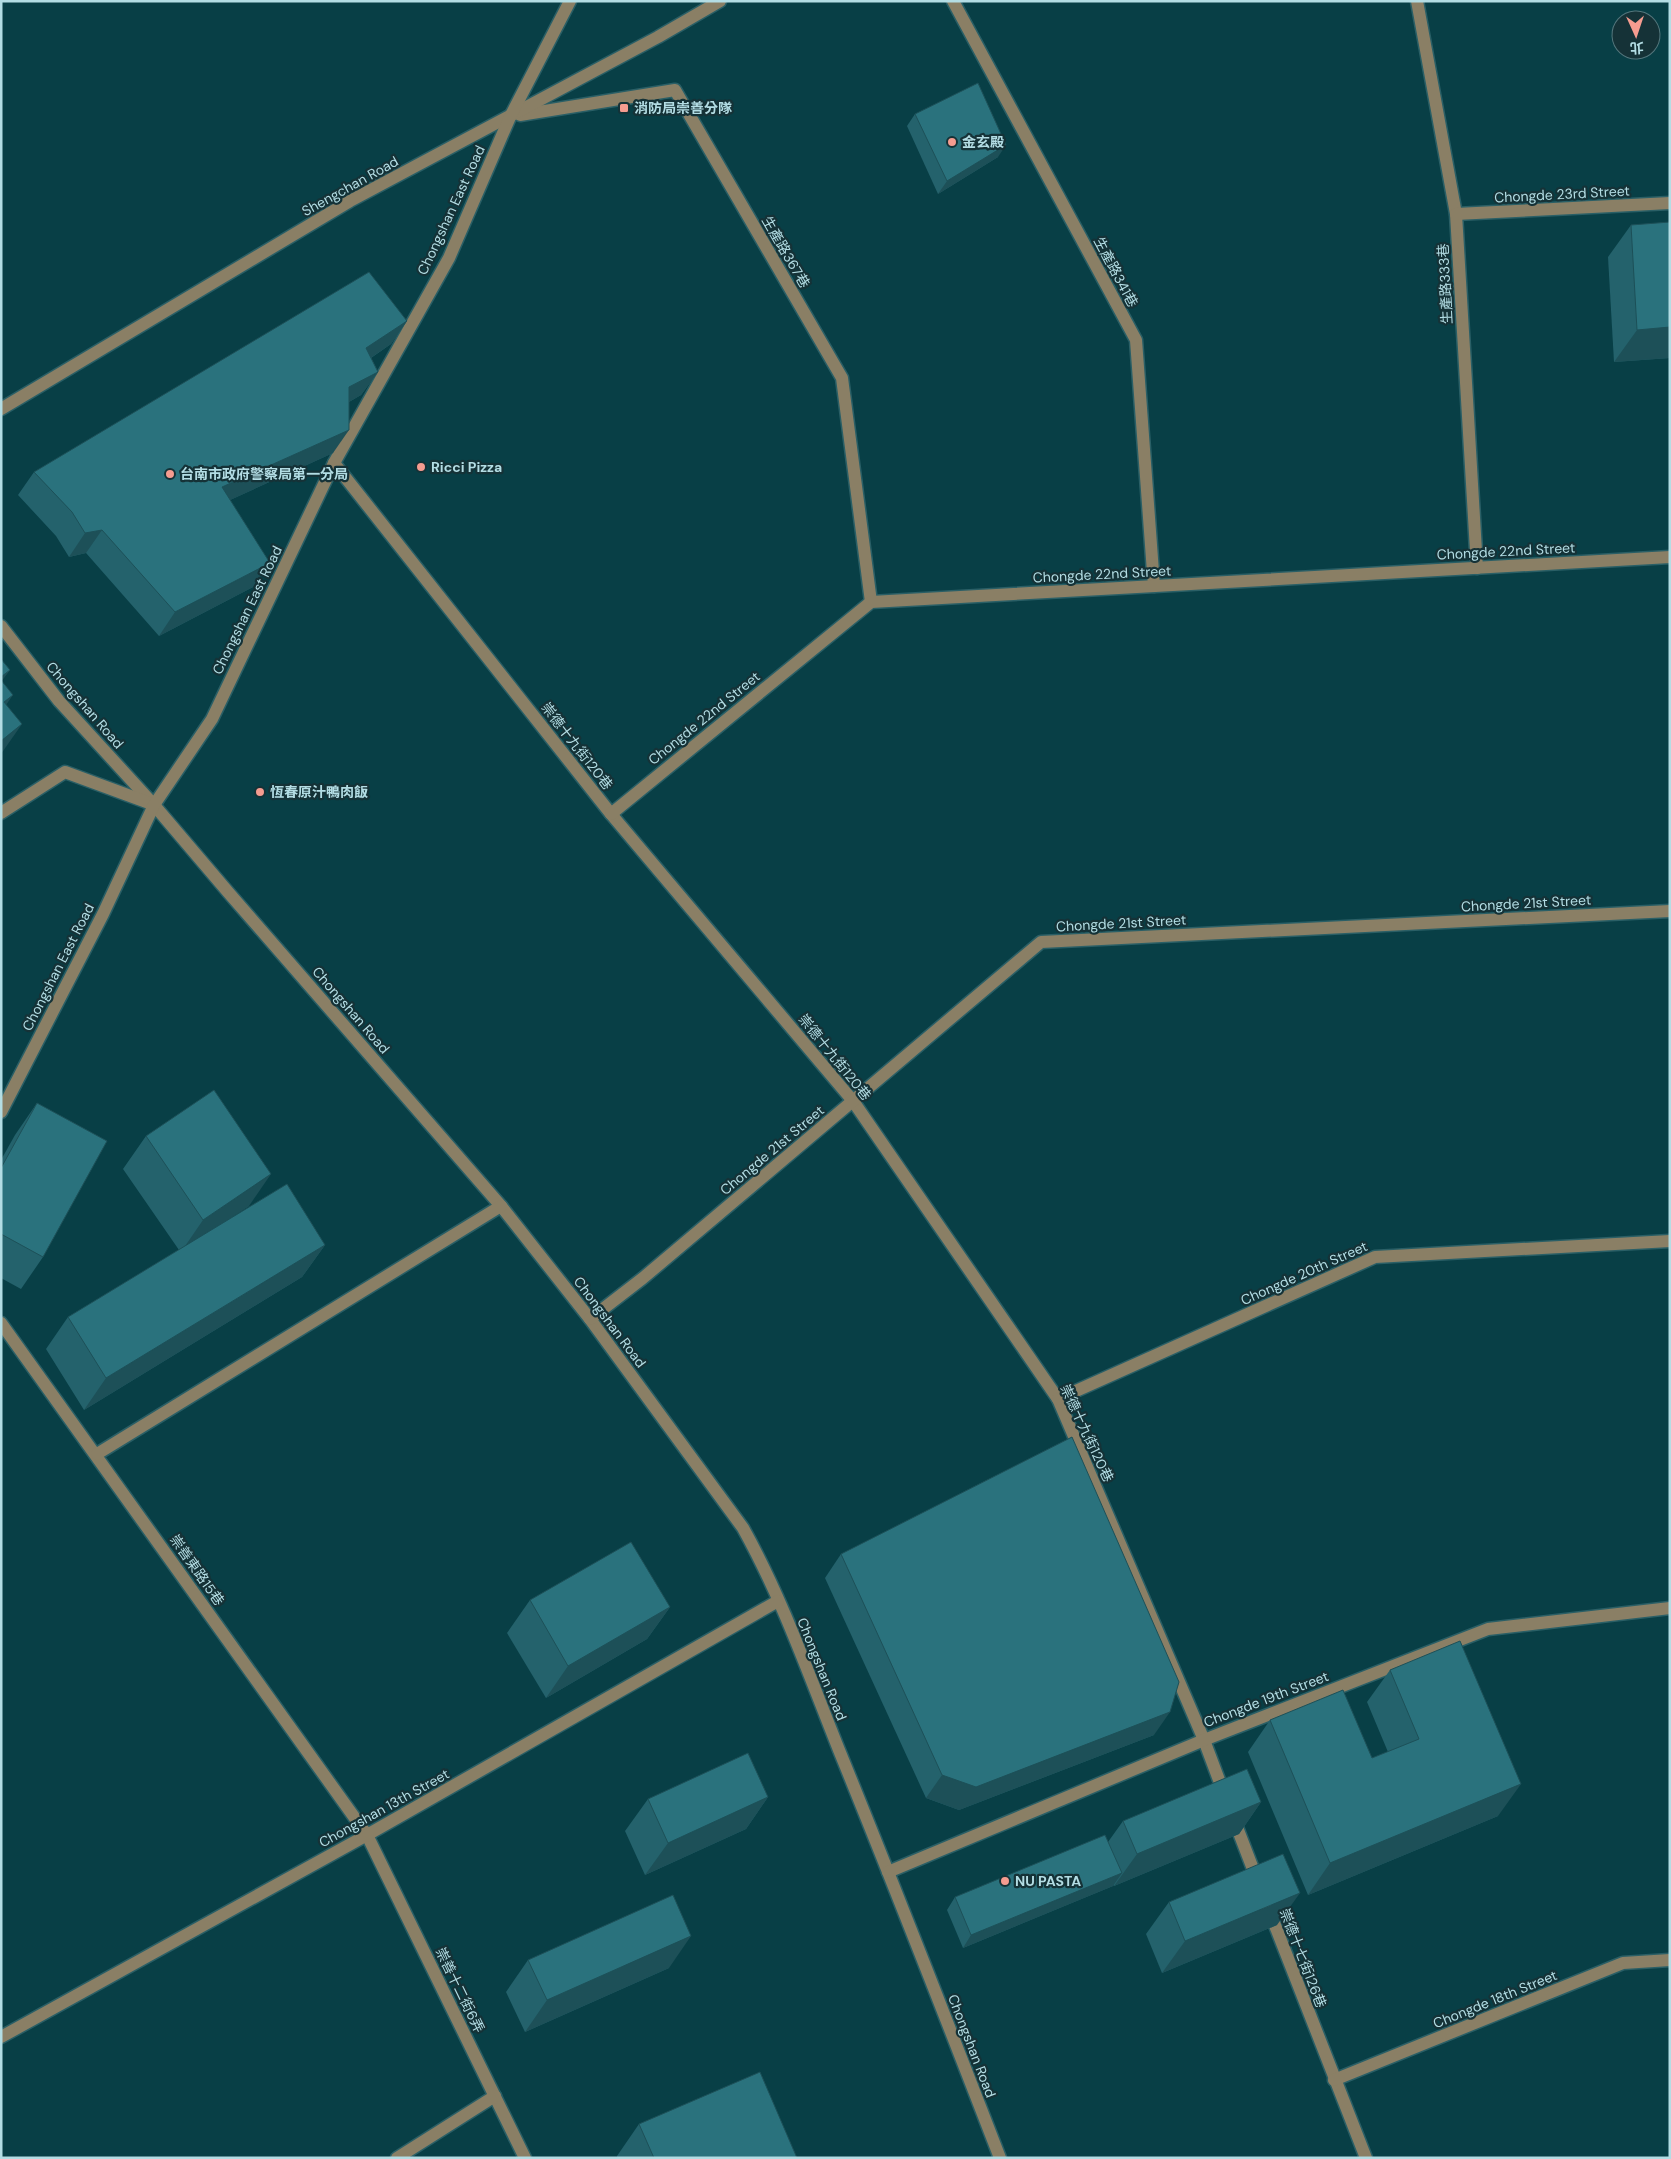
<svg xmlns="http://www.w3.org/2000/svg" width="1671" height="2159" font-family="'DM Sans','Noto Sans TC',sans-serif">
  <style>
    .lines { fill: none; stroke-linecap: round; stroke-linejoin: round }
    .minor-casing { stroke: #2a5f66; stroke-width: 15 }
    .minor { stroke: #8a7f65; stroke-width: 12 }
    .wall { fill: #24626c }
    .shaded-wall { fill: #1d5058 }
    .building { fill: #2a727d; stroke: #1d5058 }
    .poi-dot { fill: #f59c90; stroke: #153237; stroke-width: 2 }
    .labels { text-anchor: middle; dominant-baseline: central; stroke-width: 4.5; stroke-linejoin: round; paint-order: stroke }
    .poi-label { font-size: 14px; font-weight: bold; fill: #b3dde4; stroke: #153237; text-anchor: start }
    .street-label { font-size: 14px; fill: #b3dde4; stroke: #153237 }
  </style>
  <rect width="100%" height="100%" fill="#083f46"/>
  <g class="lines">
    <g class="minor-casing">
      <g id="minor">
        <polyline points="953,1 1136,340 1154,586"/>
        <polyline points="1417,1 1456,214 1477,568"/>
        <polyline points="520,115 675,90 842,378 871,602"/>
        <polyline points="1456,214 1670,203"/>
        <polyline points="1,409 350,201 658,37 720,1"/>
        <polyline points="334,463 611,814 853,1101 1058,1399 1204,1740 1225,1796"/>
        <path d="M1,626L59,701L154,805L228,892L501,1206L590,1319L743,1528C782,1598 809,1675 839,1750C894,1885 947,2021 1000,2158"/>
        <polyline points="1,813 65,772 152,804"/>
        <polyline points="611,814 871,602 1670,557"/>
        <polyline points="1,1112 103,914 154,805 212,719 334,463 449,258 510,117 570,1"/>
        <polyline points="590,1319 643,1278 1041,942 1670,911"/>
        <polyline points="1,1323 367,1835 525,2158"/>
        <polyline points="1058,1399 1375,1257 1670,1241"/>
        <polyline points="97,1454 501,1206"/>
        <polyline points="1233,1817 1258,1882"/>
        <polyline points="888,1872 1204,1740 1488,1629 1670,1608"/>
        <polyline points="1269,1910 1366,2158"/>
        <polyline points="1,2037 367,1835 778,1601"/>
        <polyline points="1334,2080 1623,1963 1670,1960"/>
        <polyline points="397,2158 495,2096"/>
      </g>
    </g>
    <use href="#minor" class="minor"/>
  </g>
  <g class="wall">
    <polygon points="915,114 998,157 938,194 907,126"/>
    <polygon points="1631,225 1670,358 1614,362 1608,257"/>
    <polygon points="407,321 391,344 371,358 378,372 361,395 349,402 333,453 230,500 253,587 159,636 86,553 69,557 56,536 18,495 34,472"/>
    <polygon points="37,1103 43,1257 21,1289 1,1278 1,1160 15,1135"/>
    <polygon points="146,1136 249,1206 233,1216 325,1245 302,1277 84,1410 46,1349 68,1317 179,1250 123,1169"/>
    <polygon points="841,1554 1154,1735 959,1810 926,1798 825,1578"/>
    <polygon points="530,1600 670,1607 647,1639 546,1698 507,1633"/>
    <polygon points="1390,1670 1498,1816 1308,1895 1248,1752 1270,1720 1372,1758 1388,1752 1367,1702"/>
    <polygon points="768,1797 746,1829 645,1875 625,1831 648,1799"/>
    <polygon points="1261,1802 1239,1834 1114,1886 1114,1885 1113,1886 963,1948 947,1910 955,1897 1108,1842 1123,1821"/>
    <polygon points="1169,1902 1277,1925 1162,1973 1146,1934"/>
    <polygon points="528,1960 669,1968 525,2032 506,1992"/>
    <polygon points="639,2124 797,2158 617,2158 617,2156"/>
  </g>
  <g class="shaded-wall">
    <polygon points="1006,145 998,157 938,194 947,181"/>
    <polygon points="407,321 391,344 350,372 366,348"/>
    <polygon points="1670,327 1670,358 1614,362 1637,330"/>
    <polygon points="378,372 361,395 333,411 349,387"/>
    <polygon points="349,430 333,453 206,511 222,487"/>
    <polygon points="102,530 86,553 69,557 85,533"/>
    <polygon points="270,563 253,587 159,636 175,612"/>
    <polygon points="10,670 1,682 1,677"/>
    <polygon points="13,695 1,712 4,702"/>
    <polygon points="22,724 1,754 1,741"/>
    <polygon points="271,1174 249,1206 181,1252 203,1220"/>
    <polygon points="325,1245 302,1277 84,1410 106,1378"/>
    <polygon points="670,1607 647,1639 546,1698 568,1666"/>
    <polygon points="1170,1712 1154,1735 959,1810 926,1798 942,1775"/>
    <polygon points="1521,1784 1498,1816 1308,1895 1330,1863"/>
    <polygon points="768,1797 746,1829 645,1875 668,1843"/>
    <polygon points="1261,1802 1239,1834 1114,1886 1137,1854"/>
    <polygon points="1122,1873 1113,1886 963,1948 971,1935"/>
    <polygon points="1300,1893 1277,1925 1162,1973 1185,1941"/>
    <polygon points="691,1936 669,1968 525,2032 547,2000"/>
  </g>
  <g class="building">
    <polygon points="978,83 1006,145 947,181 915,114"/>
    <polygon points="1670,222 1670,327 1637,330 1631,225"/>
    <polygon points="369,272 407,321 366,348 378,372 349,387 349,430 222,487 270,563 175,612 102,530 85,533 72,512 34,472"/>
    <polygon points="1,659 10,670 1,677"/>
    <polygon points="1,680 13,695 4,702 22,724 1,741"/>
    <polygon points="214,1090 271,1174 203,1220 146,1136"/>
    <polygon points="37,1103 107,1141 43,1257 1,1234 1,1168"/>
    <polygon points="287,1184 325,1245 106,1378 68,1317"/>
    <polygon points="1072,1437 1179,1682 1170,1712 976,1787 942,1775 841,1554"/>
    <polygon points="631,1542 670,1607 568,1666 530,1600"/>
    <polygon points="1460,1641 1521,1784 1330,1863 1270,1720 1343,1690 1372,1758 1419,1739 1390,1670"/>
    <polygon points="748,1753 768,1797 668,1843 648,1799"/>
    <polygon points="1247,1769 1261,1802 1137,1854 1123,1821"/>
    <polygon points="1105,1835 1122,1873 971,1935 955,1897"/>
    <polygon points="1283,1854 1300,1893 1185,1941 1169,1902"/>
    <polygon points="673,1895 691,1936 547,2000 528,1960"/>
    <polygon points="760,2072 797,2158 654,2158 639,2124"/>
  </g>
  <g class="poi-dot">
    <rect x="619" y="103" width="10" height="10" rx="2.5"/>
    <circle cx="952" cy="142" r="5"/>
    <circle cx="421" cy="467" r="5"/>
    <circle cx="170" cy="474" r="5"/>
    <circle cx="260" cy="792" r="5"/>
    <circle cx="1005" cy="1881" r="5"/>
  </g>
  <g class="labels">
    <g class="poi-label">
      <text x="634" y="108">消防局崇善分隊</text>
      <text x="962" y="142">金玄殿</text>
      <text x="431" y="467">Ricci Pizza</text>
      <text x="180" y="474">台南市政府警察局第一分局</text>
      <text x="270" y="792">恆春原汁鴨肉飯</text>
      <text x="1015" y="1881">NU PASTA</text>
    </g>
    <g class="street-label">
      <text transform="translate(350 186) rotate(-29)">Shengchan Road</text>
      <text transform="translate(1562 194) rotate(-3)">Chongde 23rd Street</text>
      <text transform="translate(451 210) rotate(-65)">Chongshan East Road</text>
      <text transform="translate(786 252) rotate(60)">生產路367巷</text>
      <text transform="translate(1116 272) rotate(62)">生產路341巷</text>
      <text transform="translate(1445 284) rotate(-93)">生產路333巷</text>
      <text transform="translate(1506 551) rotate(-3)">Chongde 22nd Street</text>
      <text transform="translate(1102 574) rotate(-3)">Chongde 22nd Street</text>
      <text transform="translate(247 610) rotate(-64)">Chongshan East Road</text>
      <text transform="translate(85 705) rotate(49)">Chongshan Road</text>
      <text transform="translate(704 718) rotate(-39)">Chongde 22nd Street</text>
      <text transform="translate(577 746) rotate(52)">崇德十九街120巷</text>
      <text transform="translate(1526 903) rotate(-3)">Chongde 21st Street</text>
      <text transform="translate(1121 923) rotate(-3)">Chongde 21st Street</text>
      <text transform="translate(58 967) rotate(-63)">Chongshan East Road</text>
      <text transform="translate(351 1010) rotate(49)">Chongshan Road</text>
      <text transform="translate(835 1057) rotate(51)">崇德十九街120巷</text>
      <text transform="translate(772 1150) rotate(-40)">Chongde 21st Street</text>
      <text transform="translate(1304 1273) rotate(-24)">Chongde 20th Street</text>
      <text transform="translate(610 1322) rotate(53)">Chongshan Road</text>
      <text transform="translate(1087 1433) rotate(65)">崇德十九街120巷</text>
      <text transform="translate(197 1570) rotate(55)">崇善東路15巷</text>
      <text transform="translate(822 1669) rotate(68)">Chongshan Road</text>
      <text transform="translate(1266 1699) rotate(-21)">Chongde 19th Street</text>
      <text transform="translate(384 1808) rotate(-29)">Chongshan 13th Street</text>
      <text transform="translate(1303 1958) rotate(69)">崇德十七街126巷</text>
      <text transform="translate(460 1990) rotate(64)">崇善十二街6弄</text>
      <text transform="translate(1495 1999) rotate(-22)">Chongde 18th Street</text>
      <text transform="translate(972 2046) rotate(69)">Chongshan Road</text>
    </g>
  </g>
  <rect width="1671" height="2159" fill="none" stroke="#b3dde4" stroke-width="5"/>
  <g transform="translate(1636 35) rotate(177)"><circle r="24" fill="#153237" stroke="#54767c"/>
  <path d="M0-4L9 19L0 12L-9 19Z" fill="#f59c90"/>
  <text y="-8" font-size="14" font-weight="bold" text-anchor="middle" fill="#b3dde4">北</text>
  </g>
</svg>
